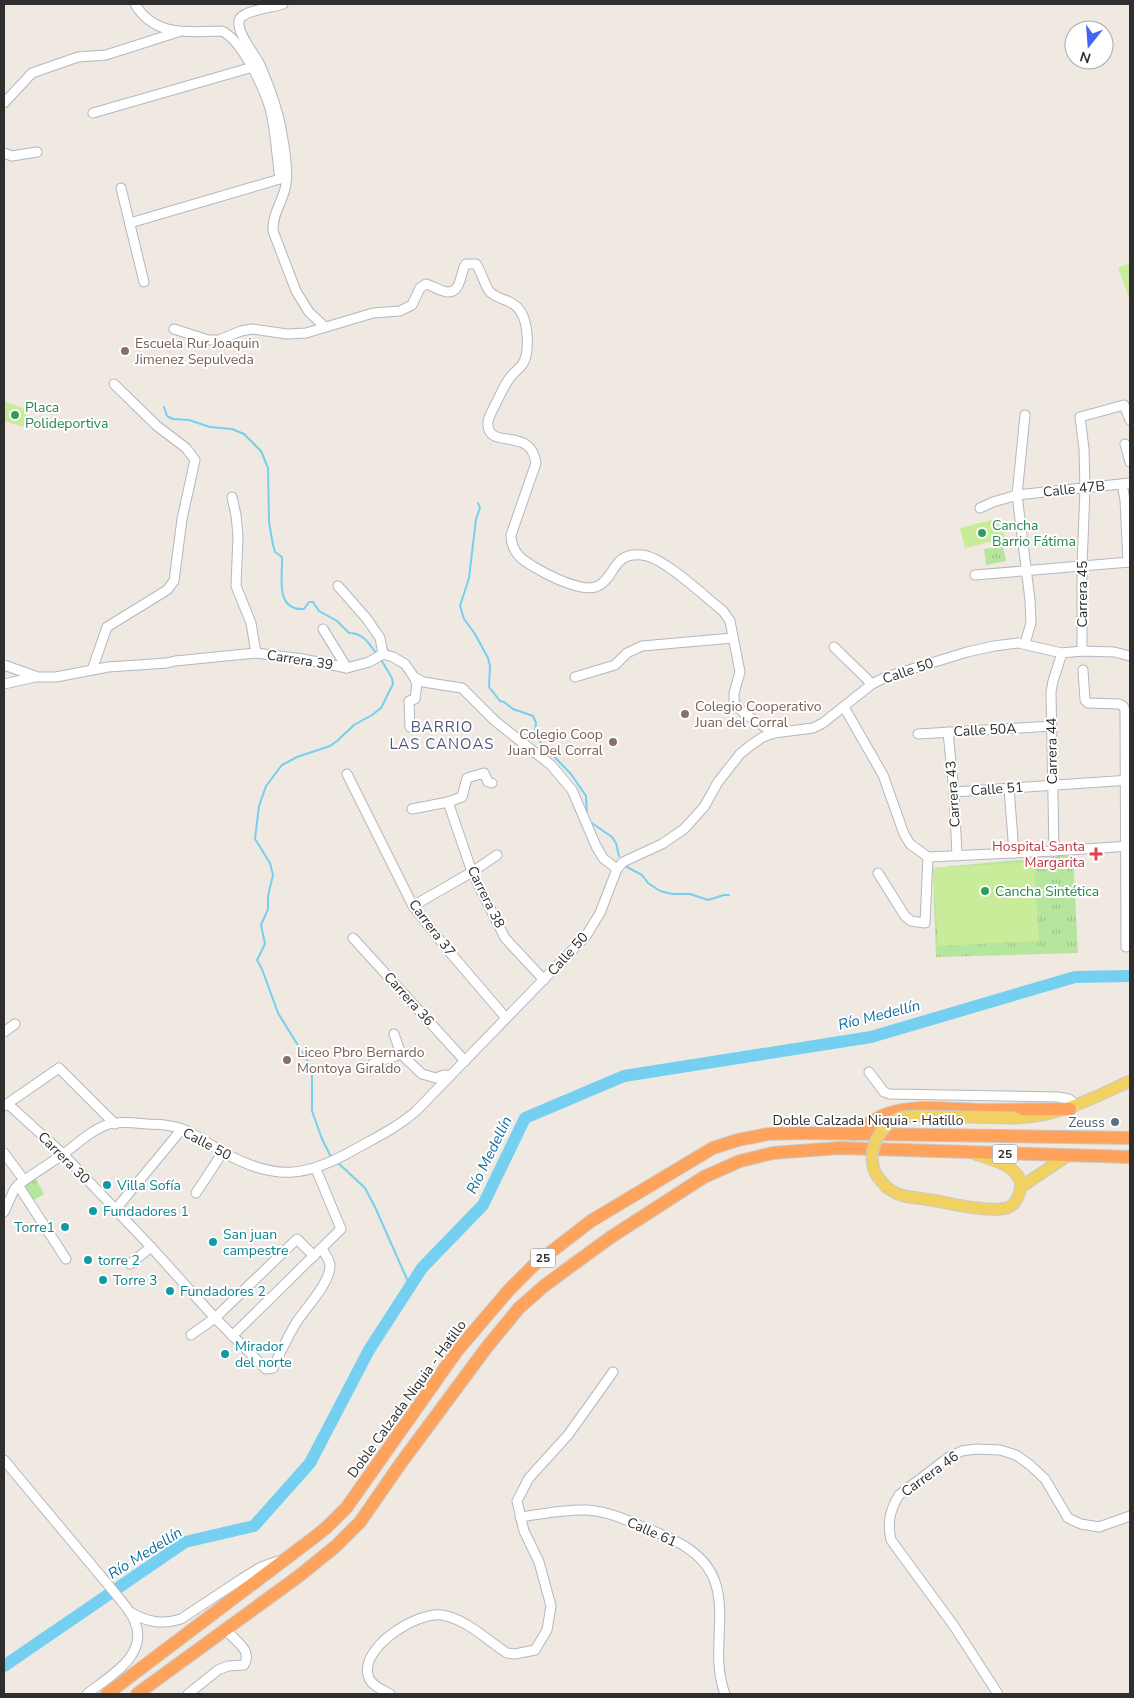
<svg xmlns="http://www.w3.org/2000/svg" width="1134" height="1698" font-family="'Nunito Sans',sans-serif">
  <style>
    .park { fill: url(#park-tufts) }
    .pitch { fill: #c9ec9a }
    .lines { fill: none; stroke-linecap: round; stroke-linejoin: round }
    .stream { stroke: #75cff0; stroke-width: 2 }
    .river { stroke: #75cff0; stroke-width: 12 }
    .minor-casing { stroke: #b4b7c1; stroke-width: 11 }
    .major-casing { stroke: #c9c9c9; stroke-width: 13 }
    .highway-casing { stroke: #c9c9c9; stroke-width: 14 }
    .minor { stroke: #fff; stroke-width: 9 }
    .major { stroke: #f2d163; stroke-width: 11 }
    .highway { stroke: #ffa35c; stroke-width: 12 }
    .major-bridge-casing { stroke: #c9c9c9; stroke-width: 13; stroke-linecap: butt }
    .major-bridge { stroke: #f2d163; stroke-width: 11 }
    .education-dot { fill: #8d6e63; stroke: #fff; stroke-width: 2 }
    .leisure-dot { fill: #2e9e5b; stroke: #fff; stroke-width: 2 }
    .health-dot { fill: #e0444e; stroke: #fff; stroke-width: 2 }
    .service-dot { fill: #5c6f8a; stroke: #fff; stroke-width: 2 }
    .culture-dot { fill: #0f9aa8; stroke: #fff; stroke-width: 2 }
    .labels { text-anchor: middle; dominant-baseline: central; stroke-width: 4; stroke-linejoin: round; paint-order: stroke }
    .shield { fill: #fff; stroke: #6d6d6d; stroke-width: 1 }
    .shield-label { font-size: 12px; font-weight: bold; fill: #2e2e2e }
    .education-label { font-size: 14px; fill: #785e54; stroke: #fff; text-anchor: start }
    .leisure-label { font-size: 14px; fill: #27864d; stroke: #fff; text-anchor: start }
    .street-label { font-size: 14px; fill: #2e2e2e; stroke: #fff }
    .health-label { font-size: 14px; fill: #be3a42; stroke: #fff; text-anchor: end }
    .service-label { font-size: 14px; fill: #4e5e75; stroke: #fff; text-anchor: end }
    .culture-label { font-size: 14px; fill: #0d838f; stroke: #fff; text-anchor: start }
    .neighbourhood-label { font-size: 15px; letter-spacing: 1px; fill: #4d5680; stroke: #fff }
    .water-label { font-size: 15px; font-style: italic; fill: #0d6fa3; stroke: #fff }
  </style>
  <defs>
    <pattern id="park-tufts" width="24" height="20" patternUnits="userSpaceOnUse" patternTransform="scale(1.25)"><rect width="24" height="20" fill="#b6e59e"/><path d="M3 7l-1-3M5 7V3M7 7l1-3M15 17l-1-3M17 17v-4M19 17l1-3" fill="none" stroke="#9dc588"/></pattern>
  </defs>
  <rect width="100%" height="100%" fill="#efe9e1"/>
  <g class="park">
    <polygon points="1003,546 1006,561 986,565 984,549"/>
    <polygon points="1073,855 1078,953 936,957 933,868"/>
    <polygon points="35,1178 44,1194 34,1200 24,1185"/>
  </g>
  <g class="pitch">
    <polygon points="1130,263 1130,300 1118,268"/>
    <polygon points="4,401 28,410 23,427 4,421"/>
    <polygon points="999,518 1005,538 965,548 960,528"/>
    <polygon points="1034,862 1039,941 938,946 933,868"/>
  </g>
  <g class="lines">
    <g class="stream">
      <path d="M164,407L167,416L173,419L189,420L210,427L232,429L244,434L261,451L268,468L269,522L273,545L275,552L282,557C283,575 274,611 304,609L309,602H313L319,611L337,621L349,633C363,633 368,642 376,653"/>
      <polyline points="478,503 480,508 476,519 469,578 460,606 464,619 475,634 488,658 490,666 489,687 500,701 504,702 513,709 533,716 536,723 535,731 541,743 571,774 586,796 587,815"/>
      <polyline points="589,821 612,837 616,843 619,856"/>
      <polyline points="625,866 642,875 648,883 660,891 672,894 690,894 708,900 724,895 729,895"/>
      <polyline points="333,1158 330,1155 322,1139 312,1111 312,1068 278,1013 262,969 257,960 265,944 261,925 268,909 268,896 273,875 270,863 255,839 259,806 266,786 282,765 297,757 330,746 337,741 354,725 372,715 381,708 393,684 392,678 380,658"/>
      <polyline points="336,1161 365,1188 375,1207 410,1286"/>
    </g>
    <polyline class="river" points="4,1666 185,1542 254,1526 310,1463 369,1350 422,1268 483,1205 525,1118 624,1076 871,1037 1075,977 1130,976"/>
    <g class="minor-casing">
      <g id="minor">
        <path d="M283,4C273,8 241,10 239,21C237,34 255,54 260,65C266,79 272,94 276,108C281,124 289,168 286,184C284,200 272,213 273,231L296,291L309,312L325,327"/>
        <polyline points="4,103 32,73 78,57 106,55 178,32"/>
        <polyline points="93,113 253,67"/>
        <polyline points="4,153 12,156 37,152"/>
        <polyline points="121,188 144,282"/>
        <path d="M130,223L280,179C277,159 276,137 272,117C268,95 243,41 222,31C189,32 154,37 135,4"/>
        <path d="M174,329L208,340H219L241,331L252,329L287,334L306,333L373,313L400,311L412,305L420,288L426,284C433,286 442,292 448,292C462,292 460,271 466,264H476C482,272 484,285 490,292C501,302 515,298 523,316C528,328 530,354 522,365C518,370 512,374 509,379C503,387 499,398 494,407C492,412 487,418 488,425C489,450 531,426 536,463L511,535C511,543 513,549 519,556C531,568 582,595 598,586C616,577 612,552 642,555C664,557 705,597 723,611L730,621L740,672L734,693V703L745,714L774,733"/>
        <polyline points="1025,415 1017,495 1030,600 1031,623 1025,643"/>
        <polyline points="1125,444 1130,462"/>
        <polyline points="1122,484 1125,500 1128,562"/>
        <polyline points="232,497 236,515 238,536 236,586 251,623 256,653"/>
        <polyline points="980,508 993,502 1017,495 1130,483"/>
        <polyline points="975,575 1130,562"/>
        <polyline points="338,586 367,619 380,638 383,654"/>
        <polyline points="323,629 347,668"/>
        <polyline points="834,647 872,684"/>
        <polyline points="1082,651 1082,566 1085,489 1084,449 1080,417 1124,405 1130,420"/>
        <polyline points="4,665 35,676"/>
        <polyline points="92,670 107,627 167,590 174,581 182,519 195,460 186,448 157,426 114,384"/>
        <polyline points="1083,670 1085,700 1088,703 1119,704 1123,706 1125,710 1126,947"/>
        <polyline points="575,677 615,665 627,653 642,646 733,638"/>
        <polyline points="4,684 35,677 56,677 108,667 167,663 175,661 256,653 303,659 347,668 369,662 383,654 393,657 405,664 414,677 423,682 462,688 495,721 551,765 572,790 596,846 603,858 617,869"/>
        <polyline points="844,707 883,775 904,834 910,844 928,857"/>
        <polyline points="410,727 409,701 415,699 417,684 414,677"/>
        <polyline points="948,732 954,792 957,856"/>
        <polyline points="918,734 1052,726"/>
        <polyline points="347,774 413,906 447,949 506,1018"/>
        <polyline points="1009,788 1014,853"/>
        <polyline points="954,792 1130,780"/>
        <polyline points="448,802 472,872 505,938 544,980"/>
        <polyline points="412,809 448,802 462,797 467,778 484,773 488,782 492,783"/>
        <polyline points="1054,851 1051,692 1053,681 1062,653"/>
        <polyline points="928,857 1054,851 1130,846"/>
        <polyline points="878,873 905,916 911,921 925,923 928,857"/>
        <polyline points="413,906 472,872 497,855"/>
        <polyline points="353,938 465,1061"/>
        <polyline points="4,1032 15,1024"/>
        <polyline points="394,1034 401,1054 422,1074 436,1078 444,1075 450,1076"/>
        <polyline points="372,1064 401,1054"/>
        <polyline points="869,1072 884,1092 890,1094 1058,1097 1069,1099 1077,1106"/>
        <path d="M8,1104L63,1154L151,1247L215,1318L266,1369L273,1368C280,1353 287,1338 296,1323C305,1309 330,1283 330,1266C330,1260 325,1254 322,1249"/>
        <polyline points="4,1106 59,1068 115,1124"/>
        <polyline points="4,1153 24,1180"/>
        <polyline points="18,1185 66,1259"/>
        <polyline points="196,1193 223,1152"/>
        <polyline points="115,1210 182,1129"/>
        <path d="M4,1212L14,1190L18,1185C33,1174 49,1164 65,1153C78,1143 93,1129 109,1124C122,1121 135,1123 147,1124C155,1124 162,1124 170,1126C188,1128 205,1142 221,1151C276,1182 305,1178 359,1147C379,1136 399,1126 416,1111L586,936L600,913L617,869L623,862L662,844L684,829L704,807L718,782L740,754L751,745L763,737L774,733L813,728L823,723L872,684L886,677L967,652L994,646L1018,643L1062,653L1082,651L1114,652L1130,656"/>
        <polyline points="130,1264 151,1247"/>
        <polyline points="191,1335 215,1318 297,1239 314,1256"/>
        <polyline points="232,1336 341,1229 316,1169"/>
        <path d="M4,1460L115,1593C122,1602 131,1611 135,1622C149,1656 108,1677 87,1694"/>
        <path d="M520,1517C542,1514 565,1509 587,1510C605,1511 623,1518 638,1525C669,1537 706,1550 716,1585C726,1620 711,1657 725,1694"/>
        <path d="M130,1612C147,1622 162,1625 181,1619L243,1578L261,1567L278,1561"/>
        <path d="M188,1694L218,1670L228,1666L244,1665C253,1650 235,1641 225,1629"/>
        <path d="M390,1694C383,1690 372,1686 369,1678C357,1649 417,1611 442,1615C466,1619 487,1640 507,1653L515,1654L535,1650L547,1630L551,1606L539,1562L524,1531L517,1501L529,1478L568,1435L613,1372"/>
        <path d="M998,1694L954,1626L891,1540C887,1523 890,1510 899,1495L949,1457L962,1451L976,1449L1000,1450L1016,1455L1030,1465L1045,1479L1068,1518L1081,1524L1099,1527L1130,1516"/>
      </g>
    </g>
    <g class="major-casing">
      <g id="major">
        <path d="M1016,1118C1060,1116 1091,1099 1130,1081"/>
        <polyline points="1021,1187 1067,1156"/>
        <path d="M887,1188C892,1190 896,1194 901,1195C910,1198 921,1198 931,1200C950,1203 989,1213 1007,1208C1013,1206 1017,1200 1019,1194C1029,1168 993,1160 975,1154"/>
      </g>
    </g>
    <g class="highway-casing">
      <g id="highway">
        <path d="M854,1134C865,1126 875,1118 887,1114C914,1104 949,1109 978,1110C1009,1110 1039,1109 1070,1109"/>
        <polyline points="107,1694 312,1539 327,1527 347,1507 457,1351 509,1290 534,1265 591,1221 713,1148 738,1140 768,1134 802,1133 1130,1138"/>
        <polyline points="137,1694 299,1576 336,1546 360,1522 401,1463 487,1347 519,1308 544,1286 567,1269 611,1237 704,1177 740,1161 773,1153 839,1148 1130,1157"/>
      </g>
    </g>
    <use href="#minor" class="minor"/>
    <use href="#major" class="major"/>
    <use href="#highway" class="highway"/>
    <g class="major-bridge-casing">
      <path id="major-bridge" d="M887,1188C884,1184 880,1180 877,1176C866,1157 875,1132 893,1121C901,1116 910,1116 919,1116L1016,1118"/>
    </g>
    <use href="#major-bridge" class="major-bridge"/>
  </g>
  <g class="education-dot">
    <circle cx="125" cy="351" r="5"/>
    <circle cx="685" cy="714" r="5"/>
    <circle cx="613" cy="742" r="5"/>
    <circle cx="287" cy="1060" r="5"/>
  </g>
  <g class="leisure-dot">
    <circle cx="15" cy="415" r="5"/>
    <circle cx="982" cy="533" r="5"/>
    <circle cx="985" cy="891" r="5"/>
  </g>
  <path class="health-dot" d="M1093.5 846.5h5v5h5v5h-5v5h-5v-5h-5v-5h5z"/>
  <circle class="service-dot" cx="1115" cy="1122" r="5"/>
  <g class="culture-dot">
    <circle cx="107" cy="1185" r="5"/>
    <circle cx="93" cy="1211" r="5"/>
    <circle cx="65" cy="1227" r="5"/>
    <circle cx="213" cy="1242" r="5"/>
    <circle cx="88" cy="1260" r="5"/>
    <circle cx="103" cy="1280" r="5"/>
    <circle cx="170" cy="1291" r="5"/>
    <circle cx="225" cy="1354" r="5"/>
  </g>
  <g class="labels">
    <g class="shield">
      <rect x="992.5" y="1144.5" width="25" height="19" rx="4"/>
      <rect x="530.5" y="1248.5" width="25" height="19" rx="4"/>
    </g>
    <g class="shield-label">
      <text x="1005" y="1154">25</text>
      <text x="543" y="1258">25</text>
    </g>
    <g class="education-label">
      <text x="135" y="343">Escuela Rur Joaquin<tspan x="135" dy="16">Jimenez Sepulveda</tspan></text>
      <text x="695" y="706">Colegio Cooperativo<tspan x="695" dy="16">Juan del Corral</tspan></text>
      <text x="603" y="734" text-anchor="end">Colegio Coop<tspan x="603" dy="16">Juan Del Corral</tspan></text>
      <text x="297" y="1052">Liceo Pbro Bernardo<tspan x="297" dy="16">Montoya Giraldo</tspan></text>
    </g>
    <g class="leisure-label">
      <text x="25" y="407">Placa<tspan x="25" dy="16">Polideportiva</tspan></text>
      <text x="992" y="525">Cancha<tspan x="992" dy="16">Barrio Fátima</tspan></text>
      <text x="995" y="891">Cancha Sintética</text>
    </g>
    <g class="street-label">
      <text transform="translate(1074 489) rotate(-6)">Calle 47B</text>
      <text transform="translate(1082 594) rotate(-90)">Carrera 45</text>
      <text transform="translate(300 660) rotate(9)">Carrera 39</text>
      <text transform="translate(908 671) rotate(-19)">Calle 50</text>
      <text transform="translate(985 730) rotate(-3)">Calle 50A</text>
      <text transform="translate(1052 751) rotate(-91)">Carrera 44</text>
      <text transform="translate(997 789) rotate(-4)">Calle 51</text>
      <text transform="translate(953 794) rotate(-94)">Carrera 43</text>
      <text transform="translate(486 897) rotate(64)">Carrera 38</text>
      <text transform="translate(432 928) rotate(53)">Carrera 37</text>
      <text transform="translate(568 954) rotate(-48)">Calle 50</text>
      <text transform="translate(409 999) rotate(48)">Carrera 36</text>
      <text x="868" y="1120">Doble Calzada Niquia - Hatillo</text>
      <text transform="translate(207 1144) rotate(28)">Calle 50</text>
      <text transform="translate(64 1158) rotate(45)">Carrera 30</text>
      <text transform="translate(407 1399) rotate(-54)">Doble Calzada Niquia - Hatillo</text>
      <text transform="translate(930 1474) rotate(-36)">Carrera 46</text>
      <text transform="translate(652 1532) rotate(24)">Calle 61</text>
    </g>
    <g class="health-label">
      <text x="1085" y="846">Hospital Santa<tspan x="1085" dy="16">Margarita</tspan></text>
    </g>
    <g class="service-label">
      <text x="1105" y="1122">Zeuss</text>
    </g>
    <g class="culture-label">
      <text x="117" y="1185">Villa Sofía</text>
      <text x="103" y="1211">Fundadores 1</text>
      <text x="55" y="1227" text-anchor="end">Torre1</text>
      <text x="223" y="1234">San juan<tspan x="223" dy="16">campestre</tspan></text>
      <text x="98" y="1260">torre 2</text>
      <text x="113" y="1280">Torre 3</text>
      <text x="180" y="1291">Fundadores 2</text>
      <text x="235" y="1346">Mirador<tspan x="235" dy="16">del norte</tspan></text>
    </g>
    <g class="neighbourhood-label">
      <text x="442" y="727">BARRIO<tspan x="442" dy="17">LAS CANOAS</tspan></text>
    </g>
    <g class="water-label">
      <text transform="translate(879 1015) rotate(-14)">Río Medellín</text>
      <text transform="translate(489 1155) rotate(-64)">Río Medellín</text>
      <text transform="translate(145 1553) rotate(-32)">Río Medellín</text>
    </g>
  </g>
  <rect width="1134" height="1698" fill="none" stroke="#2e2e2e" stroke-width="10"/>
  <g transform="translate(1089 45) rotate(197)"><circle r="24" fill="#ffffff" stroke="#ababab"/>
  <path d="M0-4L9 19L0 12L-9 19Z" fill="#4264fb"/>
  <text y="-8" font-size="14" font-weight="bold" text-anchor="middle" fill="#2e2e2e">N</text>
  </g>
</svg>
